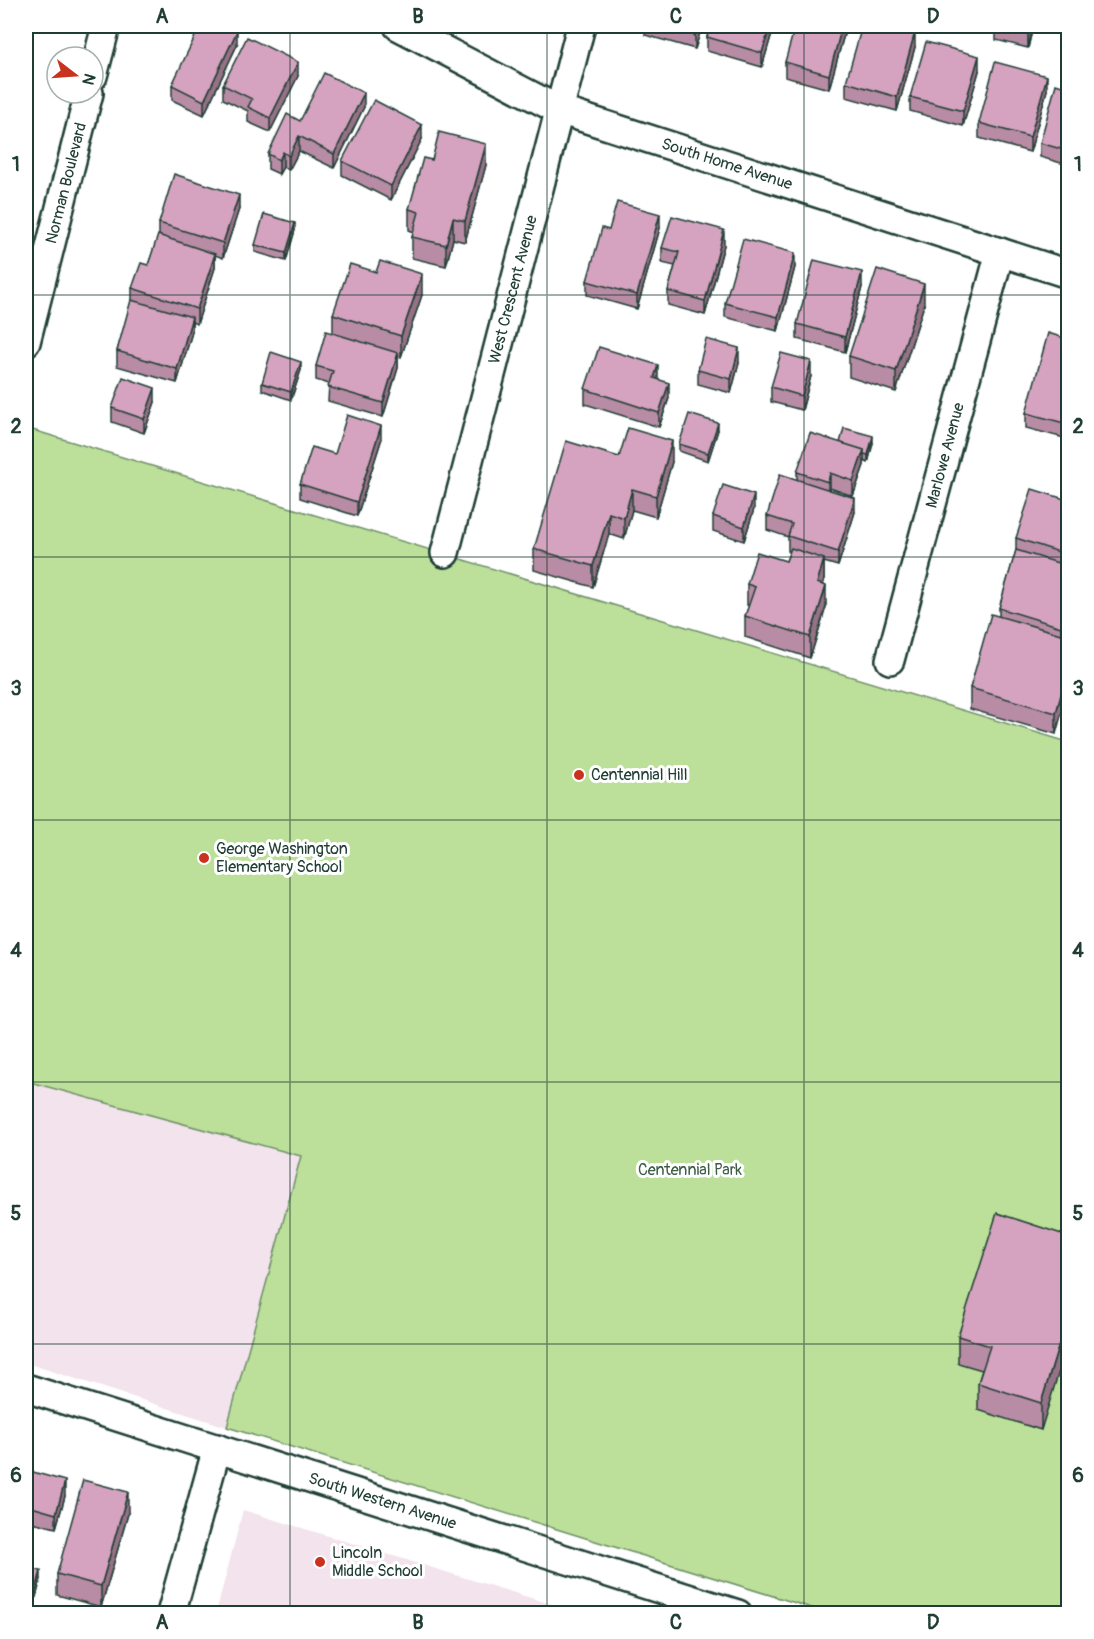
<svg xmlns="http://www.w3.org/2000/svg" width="1094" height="1639" font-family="Pangolin,sans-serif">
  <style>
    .built { fill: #f2e3ec }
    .green { fill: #bce09a; stroke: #6e8e67; stroke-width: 1.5 }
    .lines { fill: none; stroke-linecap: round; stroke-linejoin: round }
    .street-casing { stroke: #1f3d34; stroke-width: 32 }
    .street { stroke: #fff; stroke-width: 27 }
    .wall { fill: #b78ca4; stroke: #1f3d34; stroke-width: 1.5 }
    .shaded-wall { fill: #957286; stroke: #1f3d34; stroke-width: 1.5 }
    .building { fill: #d5a3bf; stroke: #1f3d34; stroke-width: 1.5 }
    .grid { fill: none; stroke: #1f3d34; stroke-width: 1.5; stroke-opacity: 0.55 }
    .poi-dot { fill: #c8321e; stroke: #fff; stroke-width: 2 }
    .labels { text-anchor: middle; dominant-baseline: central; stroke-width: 6; stroke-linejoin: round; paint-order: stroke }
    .street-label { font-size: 16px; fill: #1f3d34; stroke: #fff }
    .poi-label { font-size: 16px; fill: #1f3d34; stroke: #fff; text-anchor: start }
    .park-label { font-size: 16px; fill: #3e5e48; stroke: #fff }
    .neatline { fill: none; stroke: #1f3d34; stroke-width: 2 }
    .grid-label { font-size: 20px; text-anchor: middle; font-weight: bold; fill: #1f3d34 }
  </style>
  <rect width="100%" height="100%" fill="#fff"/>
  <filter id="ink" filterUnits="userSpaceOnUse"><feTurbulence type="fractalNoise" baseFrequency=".0167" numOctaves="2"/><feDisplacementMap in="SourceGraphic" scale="12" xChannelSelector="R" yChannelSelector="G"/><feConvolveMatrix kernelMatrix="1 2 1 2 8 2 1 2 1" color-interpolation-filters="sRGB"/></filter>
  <g filter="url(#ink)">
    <g class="built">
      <polygon points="26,428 464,561 227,1427 26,1363"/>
      <polygon points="243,1510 580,1613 216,1613"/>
    </g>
    <polygon class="green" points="26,428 1068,742 1068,1613 828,1613 227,1427 301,1156 26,1081"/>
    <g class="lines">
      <g class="street-casing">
        <g id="street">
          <path id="s1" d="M398,26L559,110L1068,274"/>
          <polyline points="93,76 106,26"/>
          <path id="s2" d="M26,342L89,93"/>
          <path id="s3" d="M445,553L581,26"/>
          <path id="s4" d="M890,660L1000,252"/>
          <path id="s5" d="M26,1388L738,1614"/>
          <polyline points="171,1614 217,1448"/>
        </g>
      </g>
      <use href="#street" class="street"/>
    </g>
    <g class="wall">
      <polygon points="645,26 702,26 695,49 645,35"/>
      <polygon points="710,26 774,26 762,67 707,51 707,37"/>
      <polygon points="845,26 845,31 829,89 785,77 785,62"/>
      <polygon points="996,26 1033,26 1028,48 996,40"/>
      <polygon points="237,45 204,115 172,100 172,85"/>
      <polygon points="915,47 897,111 846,97 846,82"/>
      <polygon points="979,71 963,126 910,111 910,97"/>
      <polygon points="298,76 270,132 248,122 248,111 223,99 223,85"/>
      <polygon points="1068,88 1068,165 1040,157 1040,143"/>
      <polygon points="1047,90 1030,152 979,138 979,123"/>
      <polygon points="364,107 334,168 299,151 289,170 283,167 279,174 268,169 268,154 300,121"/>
      <polygon points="422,139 391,200 342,175 342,161"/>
      <polygon points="432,160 486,165 465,242 453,239 446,266 412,258 412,237 414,232 409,230 409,209"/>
      <polygon points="239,209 223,258 215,255 215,268 197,324 192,322 192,332 177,383 117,366 117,351 132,301 132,288 148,265 159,235 159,223"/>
      <polygon points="660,228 637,309 587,295 587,281 609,230"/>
      <polygon points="295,230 286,261 255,252 255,245"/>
      <polygon points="724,245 705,315 668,305 668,291 675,266 662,263 662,248"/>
      <polygon points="795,267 778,331 725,317 725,303"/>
      <polygon points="376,272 422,295 401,357 398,356 398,368 383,417 328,401 329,384 316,380 316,366 333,334 333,314"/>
      <polygon points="862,287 845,352 797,339 797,324"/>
      <polygon points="924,305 896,392 849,377 849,356"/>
      <polygon points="1068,339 1068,439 1026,428 1026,413"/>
      <polygon points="739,363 731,393 698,384 698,370"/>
      <polygon points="301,370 291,400 262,390 262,383"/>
      <polygon points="811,376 802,410 771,402 771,387"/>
      <polygon points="658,380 669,398 659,427 585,404 585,389"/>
      <polygon points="155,402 144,433 112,422 112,408"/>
      <polygon points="718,430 708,461 679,451 679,444"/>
      <polygon points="381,441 357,516 300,498 300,484 335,454"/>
      <polygon points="840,443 873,443 868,463 864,461 864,465 853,496 830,488 830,490 855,512 838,566 824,562 824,580 823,585 826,607 810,658 745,637 745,616 749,606 747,605 747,584 786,561 790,551 788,551 788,537 767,530 767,516 797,480 797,472"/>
      <polygon points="619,457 672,462 656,517 632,510 624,539 609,534 593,587 534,570 534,549"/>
      <polygon points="1068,500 1068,618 1063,634 1056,734 970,709 970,688 999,616 999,608 1016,551 1016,538"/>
      <polygon points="754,509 744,541 713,531 713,516"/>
      <polygon points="1068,1236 1041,1430 978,1410 978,1383 982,1370 958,1363 958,1336"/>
      <polygon points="26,1470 65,1496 56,1528 28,1521 26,1531"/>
      <polygon points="128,1514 101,1607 57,1595 57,1574"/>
      <polygon points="26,1567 41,1579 32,1611 26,1609"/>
    </g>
    <g class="shaded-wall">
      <polygon points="698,26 702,26 695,49 695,35"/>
      <polygon points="770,26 774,26 762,67 762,53"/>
      <polygon points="842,26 845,26 845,31 829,89 829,75"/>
      <polygon points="1030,26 1033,26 1028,48 1028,34"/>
      <polygon points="237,31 237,45 204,115 204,101"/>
      <polygon points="915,32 915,47 897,111 897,97"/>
      <polygon points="979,56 979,71 963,126 963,111"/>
      <polygon points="298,62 298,76 270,132 270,118"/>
      <polygon points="1047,76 1047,90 1030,152 1030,137"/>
      <polygon points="364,93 364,107 334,168 334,154"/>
      <polygon points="422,125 422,139 391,200 391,186"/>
      <polygon points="299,136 299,151 289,170 289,156"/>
      <polygon points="486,144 486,165 465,242 465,221"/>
      <polygon points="283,152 283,167 279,174 279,160"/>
      <polygon points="239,195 239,209 223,258 223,243"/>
      <polygon points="660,214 660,228 637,309 637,295"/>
      <polygon points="453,218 453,239 446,266 446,245"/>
      <polygon points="295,223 295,230 286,261 286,253"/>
      <polygon points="724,230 724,245 705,315 705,301"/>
      <polygon points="795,253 795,267 778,331 778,317"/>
      <polygon points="215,254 215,268 197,324 197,309"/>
      <polygon points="862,272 862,287 845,352 845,337"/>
      <polygon points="422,274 422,295 401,357 401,336"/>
      <polygon points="924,284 924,305 896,392 896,371"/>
      <polygon points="192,317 192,332 177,383 177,369"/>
      <polygon points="739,348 739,363 731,393 731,379"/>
      <polygon points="398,353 398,368 383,417 383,403"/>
      <polygon points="811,361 811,376 802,410 802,396"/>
      <polygon points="301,362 301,370 291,400 291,392"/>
      <polygon points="658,365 658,380 654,378"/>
      <polygon points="669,383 669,398 659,427 659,413"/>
      <polygon points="155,388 155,402 144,433 144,419"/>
      <polygon points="718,423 718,430 708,461 708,453"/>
      <polygon points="381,426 381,441 357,516 357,502"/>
      <polygon points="873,436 873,443 868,463 868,455"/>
      <polygon points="672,441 672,462 656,517 656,496"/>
      <polygon points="864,450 864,465 853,496 853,481"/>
      <polygon points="830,473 830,488 828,497 828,482"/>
      <polygon points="632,489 632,510 624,539 624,518"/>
      <polygon points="754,495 754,509 744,541 744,527"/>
      <polygon points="855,498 855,512 838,566 838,552"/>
      <polygon points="609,513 609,534 593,587 593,566"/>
      <polygon points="824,559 824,580 817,604 817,583"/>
      <polygon points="826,586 826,607 810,658 810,637"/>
      <polygon points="1068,603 1068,618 1061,641 1061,627"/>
      <polygon points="1068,669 1068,690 1056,734 1056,713"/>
      <polygon points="1068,1315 1068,1342 1041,1430 1041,1403"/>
      <polygon points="65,1481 65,1496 56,1528 56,1514"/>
      <polygon points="128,1492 128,1514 101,1607 101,1586"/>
      <polygon points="28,1506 28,1521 26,1531 26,1516"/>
      <polygon points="41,1571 41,1579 32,1611 32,1604"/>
    </g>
    <g class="building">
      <polygon points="200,26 226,26 237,31 204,101 172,85"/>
      <polygon points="662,26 698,26 695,35"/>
      <polygon points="710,26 770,26 762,53 707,37"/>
      <polygon points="795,26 842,26 829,75 785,62"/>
      <polygon points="862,26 891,26 915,32 897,97 846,82"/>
      <polygon points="997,26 1030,26 1028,34"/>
      <polygon points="247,37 298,62 270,118 248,107 252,99 223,85"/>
      <polygon points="926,42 979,56 963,111 910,97"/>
      <polygon points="995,62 1047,76 1030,137 979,123"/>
      <polygon points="324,73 364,93 334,154 299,136 289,156 283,152 279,160 268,154 287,114 300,121"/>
      <polygon points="1056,84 1068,88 1068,151 1040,143"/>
      <polygon points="374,100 422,125 391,186 342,161"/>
      <polygon points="439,132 486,144 465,221 453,218 446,245 412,237 419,212 409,209 423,158 432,160"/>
      <polygon points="174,174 239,195 223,243 159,223"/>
      <polygon points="617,202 660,214 637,295 587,281 602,228 609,230"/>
      <polygon points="264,214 295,223 286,253 255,245"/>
      <polygon points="672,216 724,230 705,301 668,291 679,252 662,248"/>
      <polygon points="158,235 215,254 197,309 132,288 141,263 148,265"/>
      <polygon points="743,239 795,253 778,317 725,303"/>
      <polygon points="814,260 862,272 845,337 797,324"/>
      <polygon points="380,261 422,274 401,336 333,314 350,264 376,272"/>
      <polygon points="877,269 924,284 896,371 849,356"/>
      <polygon points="131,300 192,317 177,369 117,351"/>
      <polygon points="326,331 398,353 383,403 328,387 333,371 316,366"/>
      <polygon points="1048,333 1068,339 1068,424 1026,413"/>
      <polygon points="706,339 739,348 731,379 698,370"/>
      <polygon points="599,347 658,365 654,378 669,383 659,413 585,389"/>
      <polygon points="271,352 301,362 291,392 262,383"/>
      <polygon points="781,353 811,361 802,396 771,387"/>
      <polygon points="123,377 155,388 144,419 112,408"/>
      <polygon points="689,414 718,423 708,453 679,444"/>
      <polygon points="347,415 381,426 357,502 300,484 312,447 335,454"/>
      <polygon points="628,428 672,441 656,496 632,489 624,518 609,513 593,566 534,549 566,441 619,457"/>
      <polygon points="844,428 873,436 868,455 864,454 864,450 840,443"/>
      <polygon points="810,433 864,450 853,481 830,473 828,482 797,472"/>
      <polygon points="780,474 855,498 838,552 788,536 792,524 767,516"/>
      <polygon points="723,485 754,495 744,527 713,516"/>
      <polygon points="1032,489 1068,500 1068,555 1016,538"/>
      <polygon points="791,548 824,559 817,583 826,586 810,637 745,616 755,587 747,584 757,552 786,561"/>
      <polygon points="1016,550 1068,566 1068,603 1061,627 999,608"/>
      <polygon points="991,614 1068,636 1068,669 1056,713 970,688"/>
      <polygon points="997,1213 1068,1236 1068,1315 1041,1403 978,1383 990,1346 958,1336"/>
      <polygon points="26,1470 65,1481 56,1514 28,1506 26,1516"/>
      <polygon points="83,1480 128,1492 101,1586 57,1574"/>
      <polygon points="26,1567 41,1571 32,1604 26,1602"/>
    </g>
  </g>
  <path class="grid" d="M290,26V1614M547,26V1614M804,26V1614M26,295H1068M26,557H1068M26,820H1068M26,1082H1068M26,1344H1068"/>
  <g class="poi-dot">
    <circle cx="579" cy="775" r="6"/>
    <circle cx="204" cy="858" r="6"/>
    <circle cx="320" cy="1562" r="6"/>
  </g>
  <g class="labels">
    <g class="street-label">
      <text stroke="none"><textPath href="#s1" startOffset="358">South Home Avenue</textPath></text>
      <text stroke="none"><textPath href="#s2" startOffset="164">Norman Boulevard</textPath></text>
      <text stroke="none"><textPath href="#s3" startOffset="272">West Crescent Avenue</textPath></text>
      <text stroke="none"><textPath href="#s4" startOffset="212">Marlowe Avenue</textPath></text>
      <text stroke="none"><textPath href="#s5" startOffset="374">South Western Avenue</textPath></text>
    </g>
    <g class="poi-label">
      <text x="591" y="775">Centennial Hill</text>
      <text x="216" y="849">George Washington<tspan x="216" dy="18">Elementary School</tspan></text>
      <text x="332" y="1553">Lincoln<tspan x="332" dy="18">Middle School</tspan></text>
    </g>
    <g class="park-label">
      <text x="690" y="1170">Centennial Park</text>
    </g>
  </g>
  <rect width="1094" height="1639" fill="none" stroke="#fff" stroke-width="66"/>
  <g transform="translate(75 75) rotate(107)"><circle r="28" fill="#ffffff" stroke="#a5b1ae" stroke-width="1.5"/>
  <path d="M0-4.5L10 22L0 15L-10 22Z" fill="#c8321e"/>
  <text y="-9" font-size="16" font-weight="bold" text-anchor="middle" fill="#1f3d34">N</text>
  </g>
  <rect x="33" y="33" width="1028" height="1573" class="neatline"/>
  <g class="grid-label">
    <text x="162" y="23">A</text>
    <text x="418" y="23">B</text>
    <text x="676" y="23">C</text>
    <text x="933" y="23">D</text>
    <text x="16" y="171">1</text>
    <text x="1078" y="171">1</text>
    <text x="16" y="433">2</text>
    <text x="1078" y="433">2</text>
    <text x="16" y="695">3</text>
    <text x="1078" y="695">3</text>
    <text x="16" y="957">4</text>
    <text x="1078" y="957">4</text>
    <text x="16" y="1220">5</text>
    <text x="1078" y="1220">5</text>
    <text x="16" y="1482">6</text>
    <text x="1078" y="1482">6</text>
    <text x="162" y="1629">A</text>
    <text x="418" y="1629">B</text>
    <text x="676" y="1629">C</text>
    <text x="933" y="1629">D</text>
  </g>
</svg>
